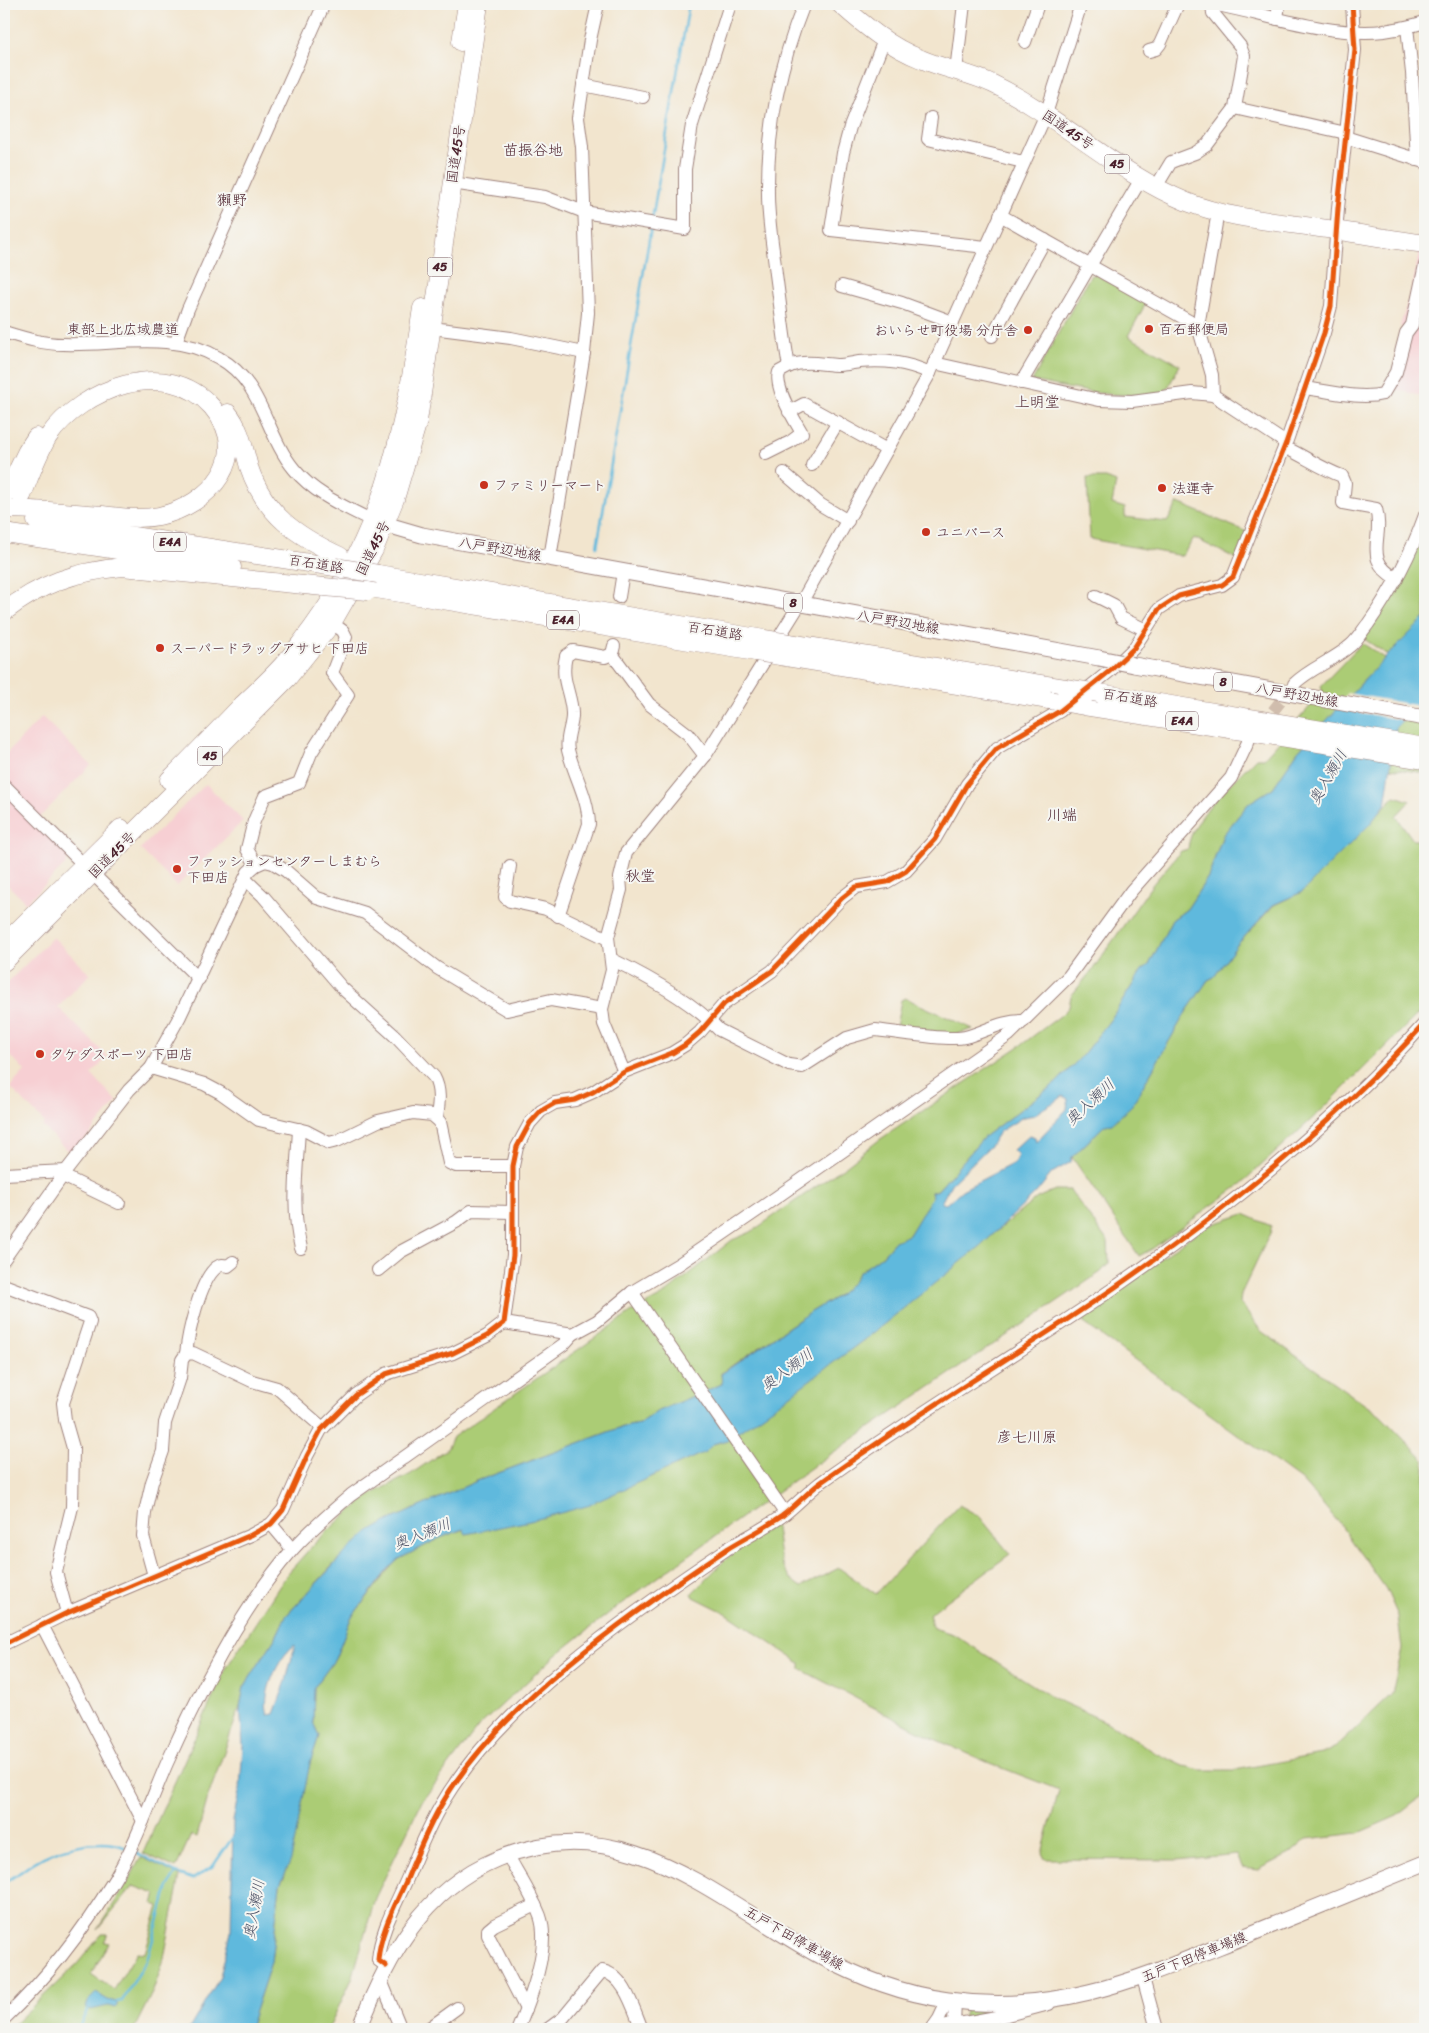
<svg xmlns="http://www.w3.org/2000/svg" width="1429" height="2033" font-family="Sriracha,'Klee One',sans-serif">
  <style>
    .built { fill: #f7cfd3 }
    .green { fill: #abcc74; stroke: #7a7650 }
    .water { fill: #5fb9dd; stroke: #546c84; fill-rule: evenodd }
    .pier { fill: #f2e5ce }
    .lines { fill: none; stroke-linecap: round; stroke-linejoin: round }
    .stream { stroke: #5fb9dd; stroke-width: 2.5 }
    .minor-tunnel { stroke: #d0bdad; stroke-width: 12; stroke-dasharray: 12 6; stroke-linecap: butt }
    .highway-tunnel { stroke: #d0bdad; stroke-width: 18; stroke-dasharray: 18 9; stroke-linecap: butt }
    .minor-casing { stroke: #9e827c; stroke-width: 14 }
    .major-casing { stroke: #9e827c; stroke-width: 17 }
    .highway-casing { stroke: #9e827c; stroke-width: 19 }
    .minor { stroke: #fff; stroke-width: 12 }
    .major { stroke: #fff; stroke-width: 15 }
    .highway { stroke: #fff; stroke-width: 18 }
    .major-bridge-casing { stroke: #9e827c; stroke-width: 17; stroke-linecap: butt }
    .highway-bridge-casing { stroke: #9e827c; stroke-width: 19; stroke-linecap: butt }
    .major-bridge { stroke: #fff; stroke-width: 15 }
    .highway-bridge { stroke: #fff; stroke-width: 18 }
    .cycleway-casing { stroke: #f6f6f2; stroke-width: 8 }
    .cycleway { stroke: #e8590c; stroke-width: 5 }
    .poi-dot { fill: #c8321e; stroke: #f6f6f2; stroke-width: 2 }
    .labels { text-anchor: middle; dominant-baseline: central; stroke-width: 4; stroke-linejoin: round; paint-order: stroke }
    .shield { fill: #f6f6f2; stroke: #7e6067; stroke-width: 1 }
    .shield-label { font-size: 12px; font-weight: bold; fill: #4a1f2b }
    .street-label { font-size: 14px; fill: #4a1f2b; stroke: #f6f6f2 }
    .poi-label { font-size: 14px; fill: #4a1f2b; stroke: #f6f6f2; text-anchor: start }
    .neighbourhood-label { font-size: 15px; fill: #4a1f2b; stroke: #f6f6f2 }
    .water-label { font-size: 15px; font-style: italic; fill: #515569; stroke: #f6f6f2 }
  </style>
  <rect width="100%" height="100%" fill="#f6f6f2"/>
  <filter id="ink" filterUnits="userSpaceOnUse"><feTurbulence type="fractalNoise" baseFrequency=".02" numOctaves="2"/><feDisplacementMap in="SourceGraphic" scale="10" xChannelSelector="R" yChannelSelector="G"/><feConvolveMatrix kernelMatrix="1 2 1 2 8 2 1 2 1" color-interpolation-filters="sRGB"/></filter>
  <filter id="wash" filterUnits="userSpaceOnUse"><feTurbulence type="fractalNoise" baseFrequency=".0096" numOctaves="4" result="noise"/><feDisplacementMap in="SourceGraphic" scale="20" xChannelSelector="R" yChannelSelector="G"/><feGaussianBlur stdDeviation="1.12" result="paint"/><feColorMatrix in="noise" values="0 0 0 0 0 0 0 0 0 0 0 0 0 0 0 0 0 1.4 0 .05"/><feComposite in="paint" operator="in"/></filter>
  <g filter="url(#wash)">
    <rect width="100%" height="100%" fill="#f2e5ce"/>
    <g class="built">
      <polygon points="1419,252 1425,253 1425,397 1391,388 1403,328 1400,326 1413,284"/>
      <polygon points="42,717 91,765 35,822 68,857 66,864 26,903 4,881 4,756"/>
      <polygon points="206,784 243,821 177,886 140,849"/>
      <polygon points="53,937 90,974 58,1007 108,1057 91,1074 117,1101 72,1155 42,1126 45,1123 10,1087 25,1071 4,1049 4,986"/>
    </g>
    <g class="green">
      <path d="M1095,274L1146,303L1128,336L1180,365L1165,393C1114,399 1083,391 1032,381L1090,276Z"/>
      <polygon points="1087,478 1106,478 1116,482 1112,504 1125,508 1125,517 1167,522 1178,503 1247,532 1237,559 1194,538 1182,556 1090,539"/>
      <polygon points="1425,528 1425,618 1388,655 1364,639 1398,587"/>
      <path d="M1362,643L1385,658L1298,751L1273,788L1249,803L1223,835L1208,877L1187,909L1172,920L1149,965L1142,970L1111,1019L1081,1057L1056,1083L985,1136L938,1190L931,1192L932,1197L926,1209L909,1235L895,1241L882,1256L858,1273L854,1281L838,1296L806,1315L721,1373L722,1384L658,1411L639,1424L619,1428L477,1481L390,1520L368,1533L334,1564L286,1616L276,1637L244,1687L240,1707L208,1797L197,1837L191,1835L176,1868L143,1853L225,1670L288,1573L315,1543L342,1518L372,1494L411,1474L447,1449L453,1437L632,1312L662,1296L732,1240L751,1232L847,1165L879,1140L1017,1048L1060,1016L1069,1007L1071,996L1093,969L1152,885L1181,851L1188,849C1190,818 1235,780 1256,758H1264L1323,692L1321,686Z"/>
      <polygon points="1425,696 1425,773 1390,768 1396,728"/>
      <polygon points="1395,796 1410,801 1396,816 1413,840 1425,840 1425,1007 1325,1107 1240,1185 1152,1249 1139,1256 1072,1157 1105,1125 1132,1105 1186,1012 1208,980 1214,977 1237,945 1274,905 1302,892"/>
      <polygon points="905,998 973,1029 954,1035 896,1027 901,1000"/>
      <polygon points="1055,1190 1070,1190 1108,1242 1109,1263 1101,1272 819,1462 618,1606 556,1655 479,1726 422,1801 375,1898 352,1979 328,2029 249,2029 271,1962 280,1885 284,1877 310,1763 319,1736 313,1722 314,1688 335,1659 351,1618 390,1568 399,1559 440,1538 464,1529 467,1534 705,1452 713,1444 727,1440 873,1333 1037,1198"/>
      <path d="M1244,1214L1271,1226V1231L1241,1294L1240,1303L1261,1331L1381,1416L1425,1461V1794L1397,1816L1358,1833L1307,1839L1290,1854L1258,1870L1242,1868L1237,1854L1177,1860L1045,1859L1042,1853L1059,1790L987,1762L930,1737L800,1669V1663L726,1613L694,1597L692,1593L736,1549L774,1525L776,1528C780,1552 778,1573 801,1587L839,1568L876,1594L959,1505L979,1516L1010,1554L929,1614L933,1628L953,1634L1053,1698L1111,1724L1154,1752L1184,1766L1201,1770H1235L1322,1754L1336,1747L1392,1694L1402,1649L1398,1616L1386,1589L1341,1525L1301,1480L1084,1323L1083,1313L1204,1227Z"/>
      <polygon points="141,1857 180,1876 163,1963 153,1991 134,2029 9,2029 77,1964 102,1934 108,1934 104,1942 109,1943 91,1974 114,1990 137,1952 145,1953 159,1906 153,1904 156,1894 133,1886 97,1930 129,1880"/>
      <polygon points="966,2006 1006,2012 963,2018"/>
    </g>
    <g class="water">
      <path d="M1425,618V696L1396,728L1385,805L1369,825L1302,892L1273,905L1237,945L1214,977L1208,980L1186,1012L1132,1105L1112,1124L1105,1125L1072,1157L1071,1162L1052,1173L1036,1193L982,1245L873,1333L774,1407L727,1440L713,1444L705,1452L587,1506L530,1521L466,1534L463,1529L440,1538L399,1559L389,1568L351,1618L335,1659L314,1688L313,1722L319,1736L310,1763L291,1860L280,1885L271,1962L249,2029H189L220,1977L231,1932L233,1820L240,1788L243,1745L240,1707L244,1687L276,1637L286,1616L345,1553L368,1533L390,1520L477,1481L619,1428L639,1424L658,1411L722,1384L721,1374L806,1315L838,1296L854,1281L858,1273L882,1256L895,1241L909,1235L932,1197L931,1192L938,1190L985,1136L1056,1083L1081,1057L1111,1019L1142,970L1149,965L1172,920L1187,909L1208,877L1223,835L1249,803L1273,788L1298,751L1386,657ZM1063,1096L1068,1099L1067,1109L1036,1142L1035,1137L1029,1135L1013,1150L1018,1155L1014,1163L962,1190L946,1204L941,1203L951,1184L990,1146L999,1132L1023,1117L1035,1115C1041,1108 1054,1104 1063,1096ZM295,1645L286,1681L274,1714L268,1715C261,1695 278,1657 295,1645Z"/>
      <polygon points="96,1993 108,2000 117,2002 117,2006 115,2008 108,2006 91,2010 86,2007 88,2001"/>
    </g>
    <polygon class="pier" points="1348,693 1420,706 1407,721 1334,708"/>
    <g class="lines">
      <g class="stream">
        <polyline points="652,220 689,4"/>
        <polyline points="597,547 651,228"/>
        <polyline points="133,1851 176,1873 193,1879 213,1866 233,1837"/>
        <path d="M4,1883C15,1877 23,1870 33,1863C56,1848 100,1836 126,1848"/>
        <polyline points="117,2002 122,2001 147,1960 168,1887 176,1873"/>
        <polyline points="78,2029 88,2009"/>
      </g>
    </g>
  </g>
  <g filter="url(#ink)">
    <g class="lines">
      <polyline class="minor-tunnel" points="1262,725 1291,688"/>
      <polyline class="highway-tunnel" points="4,540 21,496"/>
      <g class="minor-casing">
        <g id="minor">
          <path d="M804,4C780,64 767,129 768,194C768,221 773,247 776,274C780,303 783,332 788,361L790,366C805,360 821,364 836,365C844,365 852,363 859,362C886,360 906,362 930,373"/>
          <path d="M1213,4C1265,14 1330,37 1384,31C1398,29 1412,26 1425,22"/>
          <polyline points="1277,19 1279,4"/>
          <polyline points="1407,27 1412,73 1417,160"/>
          <polyline points="884,40 850,127 843,153 831,230 986,247"/>
          <polyline points="1025,42 1038,4"/>
          <polyline points="1149,51 1156,49 1160,44 1178,4"/>
          <polyline points="956,71 964,4"/>
          <polyline points="583,85 643,97"/>
          <polyline points="1235,108 1346,133"/>
          <polyline points="931,118 928,139 1023,162"/>
          <polyline points="1345,137 1425,162"/>
          <polyline points="452,183 545,197 584,212 685,229 685,169 692,125 730,4"/>
          <polyline points="1156,187 1171,162 1195,153 1207,145 1235,108 1244,56 1240,46 1213,13 1212,4"/>
          <polyline points="1000,215 1198,326"/>
          <polyline points="842,286 902,303 953,322"/>
          <polyline points="432,328 511,338 584,353"/>
          <path d="M4,332C24,338 42,344 63,344C115,346 172,330 219,358C263,382 265,434 294,469C314,494 345,507 373,521"/>
          <polyline points="992,336 1045,240"/>
          <polyline points="176,342 188,309 324,4"/>
          <polyline points="934,363 1099,400 1132,401 1192,393 1213,395 1286,443"/>
          <polyline points="1021,383 1141,179"/>
          <path d="M1305,388C1329,391 1359,400 1383,394L1396,372L1406,333L1412,325L1425,265"/>
          <polyline points="1213,395 1212,375 1198,326 1218,212"/>
          <polyline points="789,412 804,404 887,450"/>
          <path d="M1284,447C1304,456 1322,469 1342,476L1345,483L1343,503L1376,509C1385,538 1361,559 1397,579"/>
          <path d="M766,454L790,442L802,433C794,419 774,388 779,372L790,366"/>
          <polyline points="812,465 838,422"/>
          <polyline points="784,473 821,505 848,521"/>
          <polyline points="550,558 584,353 588,313 582,147 578,118 590,40 598,4"/>
          <polyline points="1096,596 1114,605 1121,618 1146,630"/>
          <polyline points="619,597 623,572"/>
          <polyline points="614,646 612,654 649,704 688,734 705,756"/>
          <path d="M1294,684C1310,668 1333,661 1351,645C1358,639 1362,631 1368,624C1392,590 1411,554 1425,515"/>
          <polyline points="4,785 84,865"/>
          <polyline points="256,865 247,849 254,821 265,796 299,783 311,753 348,695 332,673 346,637 343,631 332,623"/>
          <polyline points="510,866 505,897 510,901 546,909 608,939"/>
          <polyline points="93,874 199,979"/>
          <path d="M245,879L263,896L342,988L395,1036L434,1077C441,1090 439,1103 437,1117"/>
          <path d="M558,916L589,824C588,797 574,775 568,750C565,738 573,725 572,713C571,692 560,680 566,656L573,651L605,657L612,654"/>
          <path d="M611,959C646,976 692,1001 719,1030L789,1065L802,1067L847,1038L875,1030C894,1032 949,1041 965,1037C985,1032 1002,1020 1024,1021"/>
          <polyline points="151,1068 204,1084 221,1093 259,1120 306,1131 329,1143 337,1141 378,1121 413,1113 432,1115 440,1122 449,1163 456,1166 513,1166"/>
          <polyline points="624,1072 604,1024 602,1009 612,970 608,937 621,890 620,878 626,853 705,756 806,594 930,373 1046,114 1081,4"/>
          <path d="M299,1129C297,1169 291,1209 301,1248"/>
          <polyline points="4,1174 66,1171"/>
          <polyline points="63,1176 119,1203"/>
          <polyline points="4,1259 66,1171 129,1090 151,1068 180,1016 248,872 256,865 265,861 273,863 286,871 317,898 365,913 437,968 507,1010 551,1000 602,1009"/>
          <polyline points="378,1270 400,1252 456,1222 471,1211 512,1212"/>
          <polyline points="4,1285 80,1314 88,1317 90,1322 63,1403 65,1420 73,1448 72,1507 56,1572 67,1613"/>
          <polyline points="632,1292 785,1513"/>
          <polyline points="504,1323 573,1334"/>
          <path d="M186,1354C188,1334 200,1279 217,1267C221,1264 224,1265 228,1266L233,1262"/>
          <polyline points="271,1524 292,1549"/>
          <polyline points="154,1576 143,1536 145,1512 152,1482 163,1451 165,1423 180,1378 182,1360 186,1354 193,1353 252,1381 277,1388 323,1428"/>
          <polyline points="42,1625 143,1821"/>
          <polyline points="4,1644 67,1613 251,1535 271,1524 283,1510 307,1456 321,1430 356,1395 386,1374 453,1353 487,1336 504,1323 513,1255 513,1166 517,1147 530,1123 541,1111 555,1103 575,1100 593,1092 624,1072 672,1053 685,1045 700,1032 724,1004 772,971 842,898 856,887 887,882 906,871 935,839 967,784 997,748 1060,711 1111,670 1134,648 1159,609 1179,596 1222,585 1233,577 1286,443 1324,333 1331,306 1338,208 1355,50 1352,4"/>
          <path d="M507,1854C518,1874 532,1895 540,1916C551,1947 530,2000 518,2029"/>
          <path d="M386,1966L378,1960C380,1932 396,1904 407,1879C417,1854 427,1830 440,1807C497,1706 631,1613 727,1549C745,1538 765,1528 782,1516C795,1506 807,1493 820,1483C915,1414 1017,1355 1114,1288C1226,1210 1333,1125 1425,1023"/>
          <polyline points="380,1978 401,2029"/>
          <polyline points="1143,1978 1157,2029"/>
          <polyline points="526,2009 488,1935 488,1930 494,1925 535,1905"/>
          <path d="M4,2019C47,1978 83,1931 114,1880C136,1844 150,1802 167,1763C198,1694 243,1605 293,1549C311,1529 331,1512 351,1495L564,1344L573,1334L597,1321L632,1292L679,1264L761,1208L1009,1035L1069,976L1131,891L1231,778L1248,742"/>
          <polyline points="954,2026 955,2001"/>
          <polyline points="428,2029 457,2008"/>
          <path d="M548,2029L563,2018L602,1971C625,1975 634,2011 642,2029"/>
          <polyline points="932,2029 1007,2015 1049,2004"/>
          <polyline points="932,2029 939,2019 948,2000"/>
        </g>
      </g>
      <g class="major-casing">
        <g id="major">
          <polyline points="374,521 422,535 1099,658"/>
          <polyline points="1134,665 1425,718"/>
          <path d="M359,2029C387,1958 422,1890 497,1859C622,1806 714,1897 816,1954C856,1976 903,1994 948,2000C1059,2016 1145,1976 1243,1937C1304,1912 1365,1888 1425,1863"/>
        </g>
      </g>
      <g class="highway-casing">
        <g id="highway">
          <path d="M840,4C865,26 890,47 921,59C944,69 970,73 993,84C1061,117 1116,173 1187,202C1227,218 1270,221 1313,227C1350,232 1388,239 1425,244"/>
          <polyline points="461,42 467,4"/>
          <path d="M228,413C240,427 244,449 249,467C265,515 297,536 340,556"/>
          <polyline points="6,494 27,451 36,437"/>
          <path d="M4,509C37,509 69,513 102,515C120,517 140,520 159,516C210,505 254,456 212,407C167,355 81,389 48,437C37,455 30,476 22,496"/>
          <polyline points="36,521 335,567"/>
          <polyline points="4,533 232,567"/>
          <polyline points="378,574 764,639"/>
          <polyline points="370,588 756,652"/>
          <path d="M4,612C41,583 75,572 122,567L324,587"/>
          <polyline points="789,643 1065,688"/>
          <polyline points="780,656 1049,700"/>
          <polyline points="1099,693 1425,747"/>
          <polyline points="1084,706 1425,760"/>
          <path d="M169,780C193,756 217,731 240,707C261,687 283,667 300,644C383,538 403,438 422,308"/>
          <polyline points="4,944 121,828"/>
          <polyline points="4,962 287,679 332,623 374,550 395,499 418,421 479,4"/>
        </g>
      </g>
      <use href="#minor" class="minor"/>
      <use href="#major" class="major"/>
      <use href="#highway" class="highway"/>
      <g class="major-bridge-casing">
        <polyline id="major-bridge" points="1099,658 1134,665"/>
      </g>
      <g class="highway-bridge-casing">
        <g id="highway-bridge">
          <polyline points="335,567 378,574"/>
          <polyline points="324,587 368,591"/>
          <polyline points="764,639 789,643"/>
          <polyline points="756,652 780,656"/>
          <polyline points="1065,688 1099,693"/>
          <polyline points="1049,700 1084,706"/>
        </g>
      </g>
      <use href="#major-bridge" class="major-bridge"/>
      <use href="#highway-bridge" class="highway-bridge"/>
      <g class="cycleway-casing">
        <g id="cycleway">
          <polyline points="4,1644 67,1613 251,1535 271,1524 283,1510 307,1456 321,1430 356,1395 386,1374 453,1353 487,1336 504,1323 513,1255 513,1166 517,1147 530,1123 541,1111 555,1103 575,1100 593,1092 624,1072 672,1053 685,1045 700,1032 724,1004 772,971 842,898 856,887 887,882 906,871 935,839 967,784 997,748 1060,711 1111,670 1134,648 1159,609 1179,596 1222,585 1233,577 1286,443 1324,333 1331,306 1338,208 1355,50 1352,4"/>
          <path d="M386,1966L378,1960C380,1932 396,1904 407,1879C417,1854 427,1830 440,1807C497,1706 631,1613 727,1549C745,1538 765,1528 782,1516C795,1506 807,1493 820,1483C915,1414 1017,1355 1114,1288C1226,1210 1333,1125 1425,1023"/>
        </g>
      </g>
      <use href="#cycleway" class="cycleway"/>
    </g>
  </g>
  <g class="poi-dot">
    <circle cx="1149" cy="329" r="5"/>
    <circle cx="1028" cy="330" r="5"/>
    <circle cx="484" cy="485" r="5"/>
    <circle cx="1162" cy="488" r="5"/>
    <circle cx="926" cy="532" r="5"/>
    <circle cx="160" cy="648" r="5"/>
    <circle cx="177" cy="869" r="5"/>
    <circle cx="40" cy="1054" r="5"/>
  </g>
  <g class="labels">
    <g class="shield">
      <rect x="1104.5" y="154.5" width="25" height="19" rx="4"/>
      <rect x="427.5" y="257.5" width="25" height="19" rx="4"/>
      <rect x="154" y="532.5" width="32" height="19" rx="4"/>
      <rect x="784" y="593.5" width="18" height="19" rx="4"/>
      <rect x="547" y="610.5" width="32" height="19" rx="4"/>
      <rect x="1214" y="672.5" width="18" height="19" rx="4"/>
      <rect x="1166" y="711.5" width="32" height="19" rx="4"/>
      <rect x="197.5" y="746.5" width="25" height="19" rx="4"/>
    </g>
    <g class="shield-label">
      <text x="1117" y="164">45</text>
      <text x="440" y="267">45</text>
      <text x="170" y="542">E4A</text>
      <text x="793" y="603">8</text>
      <text x="563" y="620">E4A</text>
      <text x="1223" y="682">8</text>
      <text x="1182" y="721">E4A</text>
      <text x="210" y="756">45</text>
    </g>
    <g class="street-label">
      <text transform="translate(1068 130) rotate(34)">国道45号</text>
      <text transform="translate(456 154) rotate(-82)">国道45号</text>
      <text x="123" y="329">東部上北広域農道</text>
      <text transform="translate(373 548) rotate(-64)">国道45号</text>
      <text transform="translate(500 549) rotate(10)">八戸野辺地線</text>
      <text transform="translate(316 564) rotate(9)">百石道路</text>
      <text transform="translate(898 622) rotate(10)">八戸野辺地線</text>
      <text transform="translate(715 631) rotate(9)">百石道路</text>
      <text transform="translate(1297 695) rotate(10)">八戸野辺地線</text>
      <text transform="translate(1130 698) rotate(9)">百石道路</text>
      <text transform="translate(112 855) rotate(-45)">国道45号</text>
      <text transform="translate(794 1938) rotate(30)">五戸下田停車場線</text>
      <text transform="translate(1194 1957) rotate(-22)">五戸下田停車場線</text>
    </g>
    <g class="poi-label">
      <text x="1159" y="329">百石郵便局</text>
      <text x="1018" y="330" text-anchor="end">おいらせ町役場 分庁舎</text>
      <text x="494" y="485">ファミリーマート</text>
      <text x="1172" y="488">法運寺</text>
      <text x="936" y="532">ユニバース</text>
      <text x="170" y="648">スーパードラッグアサヒ 下田店</text>
      <text x="187" y="861">ファッションセンターしまむら<tspan x="187" dy="16">下田店</tspan></text>
      <text x="50" y="1054">タケダスポーツ 下田店</text>
    </g>
    <g class="neighbourhood-label">
      <text x="533" y="150">苗振谷地</text>
      <text x="232" y="200">獺野</text>
      <text x="1037" y="402">上明堂</text>
      <text x="1062" y="815">川端</text>
      <text x="640" y="876">秋堂</text>
      <text x="1027" y="1437">彦七川原</text>
    </g>
    <g class="water-label">
      <text transform="translate(1328 777) rotate(-60)">奥入瀬川</text>
      <text transform="translate(1090 1102) rotate(-43)">奥入瀬川</text>
      <text transform="translate(787 1370) rotate(-37)">奥入瀬川</text>
      <text transform="translate(422 1534) rotate(-22)">奥入瀬川</text>
      <text transform="translate(254 1909) rotate(-80)">奥入瀬川</text>
    </g>
  </g>
  <rect width="1429" height="2033" fill="none" stroke="#f6f6f2" stroke-width="20"/>
</svg>
